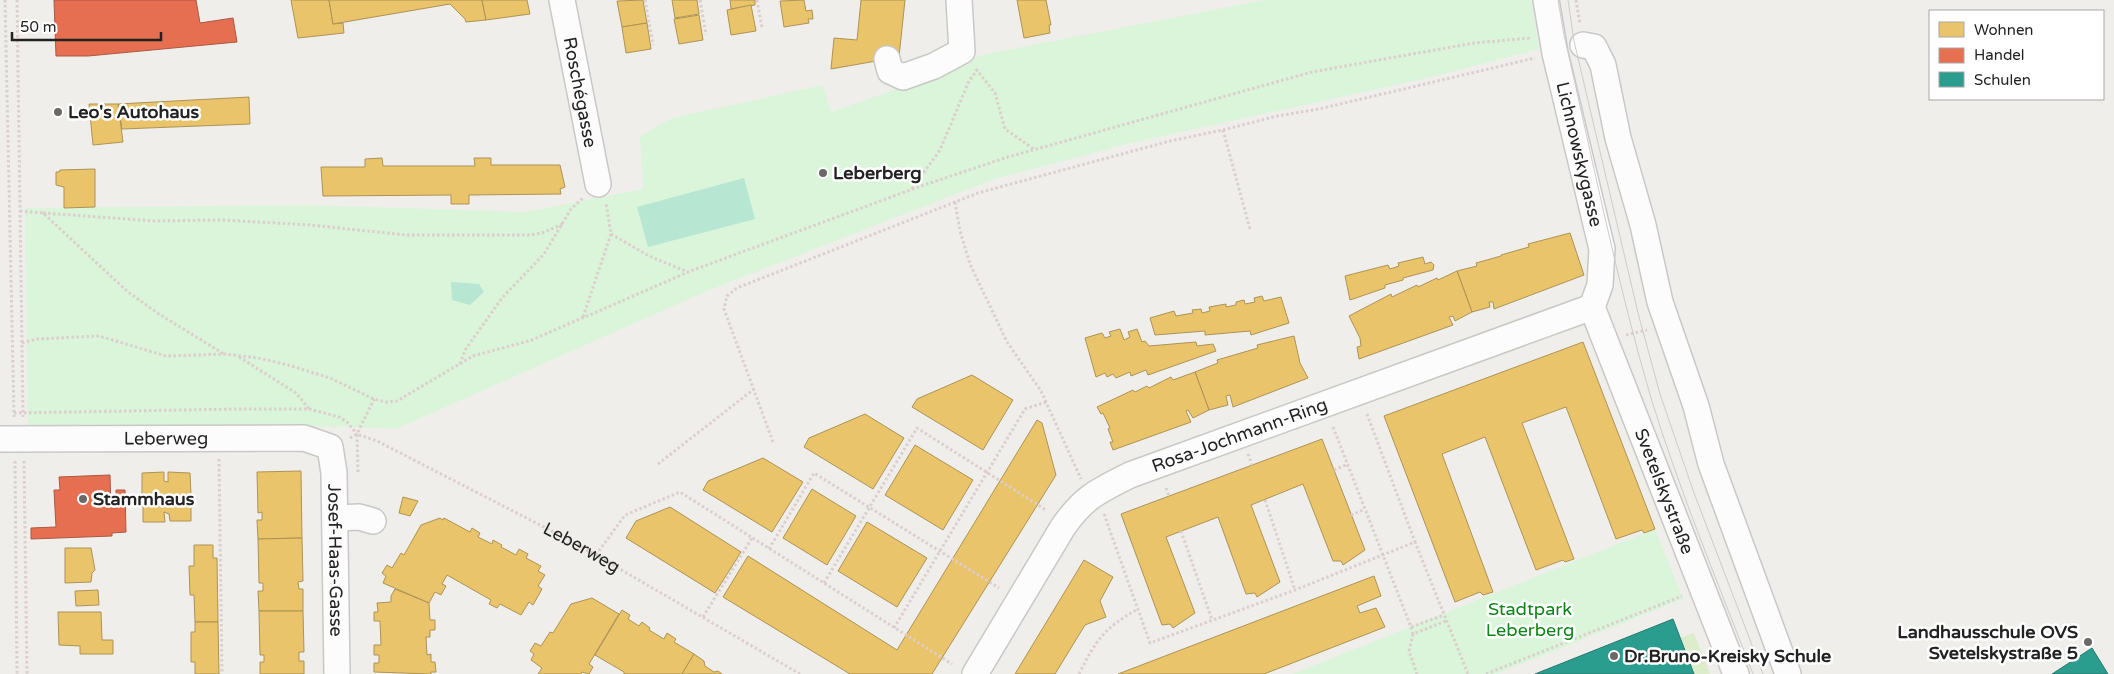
<svg xmlns="http://www.w3.org/2000/svg" width="2114" height="674" font-family="'Varela Round',sans-serif">
  <style>
    .grass { fill: #ddeccb }
    .park { fill: #daf5da }
    .pitch { fill: #b7e6d2 }
    .homes { fill: #e9c46a; stroke: #ad9354 }
    .shops { fill: #e76f51; stroke: #ac5843 }
    .schools { fill: #2a9d8f; stroke: #28786e }
    .lines { fill: none; stroke-linecap: round; stroke-linejoin: round }
    .minor-casing { stroke: #c9c8c7; stroke-width: 28 }
    .path { stroke: #dccecd; stroke-width: 3; stroke-dasharray: 2.5 2.5; stroke-linecap: butt }
    .minor { stroke: #fdfcfc; stroke-width: 25 }
    .tram { stroke: #ccc; stroke-width: 1 }
    .poi-dot { fill: #6a6968; stroke: #fff; stroke-width: 2 }
    .labels { text-anchor: middle; dominant-baseline: central; stroke-width: 5; stroke-linejoin: round; paint-order: stroke }
    .street-label { font-size: 18px; fill: #222; stroke: #fff }
    .poi-label { font-size: 18px; font-weight: bold; fill: #222; stroke: #fff; text-anchor: start }
    .park-label { font-size: 18px; fill: #0c8416; stroke: #fff }
  </style>
  <rect width="100%" height="100%" fill="#f0eeeb"/>
  <polygon class="grass" points="1694,633 1710,674 1694,674 1680,638"/>
  <g class="park">
    <polygon points="1264,0 1531,0 1539,49 1427,78 1131,143 994,179 707,291 396,429 349,427 28,425 25,208 307,205 525,212 643,189 640,136 672,118 823,85 831,112 940,74 982,55"/>
    <polygon points="1655,529 1683,599 1497,674 1292,674"/>
  </g>
  <g class="pitch">
    <polygon points="744,178 755,219 648,247 637,207"/>
    <polygon points="451,282 479,284 484,292 470,305 452,300"/>
  </g>
  <g class="homes">
    <polygon points="291,0 329,0 333,24 343,23 344,33 298,38"/>
    <polygon points="329,0 482,0 486,20 466,22 465,19 450,4 333,24"/>
    <polygon points="482,0 527,0 530,14 486,20"/>
    <polygon points="643,0 647,23 622,27 617,1"/>
    <polygon points="672,0 697,0 699,14 675,18"/>
    <polygon points="730,0 755,0 755,5 731,9"/>
    <polygon points="804,0 806,11 812,10 813,19 808,19 809,23 784,27 780,1"/>
    <polygon points="861,0 905,0 899,57 831,69 834,38 857,40"/>
    <polygon points="1017,0 1046,0 1051,25 1049,25 1050,33 1024,38"/>
    <polygon points="751,5 756,31 731,35 727,10"/>
    <polygon points="699,15 703,40 679,44 674,19"/>
    <polygon points="647,23 651,49 626,53 622,27"/>
    <polygon points="249,97 250,124 122,129 118,104"/>
    <polygon points="89,104 118,104 123,142 93,145"/>
    <polygon points="382,158 383,166 475,166 474,158 491,158 491,165 560,165 565,187 560,189 561,194 469,195 469,204 451,204 451,195 323,196 321,167 365,167 365,159"/>
    <polygon points="95,169 95,207 64,208 64,187 56,185 56,172 59,172 60,170"/>
    <polygon points="1570,233 1584,275 1494,309 1493,302 1489,302 1490,307 1472,312 1457,271 1477,266 1476,263 1501,256 1501,255 1529,247 1528,244"/>
    <polygon points="1423,257 1425,264 1431,262 1434,265 1433,270 1403,278 1403,280 1385,285 1385,288 1350,300 1345,276 1388,265 1390,269 1399,266 1398,263"/>
    <polygon points="1457,271 1472,312 1455,321 1453,316 1449,317 1453,325 1359,359 1357,347 1361,346 1360,338 1349,316 1391,294 1392,297 1417,285 1418,287 1437,278 1438,280"/>
    <polygon points="1262,296 1264,301 1281,297 1289,323 1251,335 1250,331 1205,335 1205,331 1155,335 1150,318 1174,311 1176,316 1193,313 1192,310 1201,309 1202,313 1210,311 1209,307 1226,304 1226,307 1236,305 1236,302 1244,300 1245,304 1255,302 1254,298"/>
    <polygon points="1120,329 1124,340 1130,337 1128,332 1137,329 1142,342 1145,341 1149,346 1196,342 1197,346 1213,344 1216,351 1148,375 1146,370 1131,376 1130,372 1116,378 1113,374 1107,377 1105,373 1096,377 1085,338 1102,333 1105,338 1111,336 1109,332"/>
    <polygon points="1294,336 1300,363 1308,378 1233,407 1230,395 1226,396 1228,405 1209,410 1195,372 1218,363 1217,360 1258,348 1257,345"/>
    <polygon points="1583,342 1655,529 1644,533 1642,530 1616,539 1566,407 1522,423 1574,559 1565,562 1563,560 1536,570 1485,437 1442,454 1493,592 1483,595 1480,592 1455,602 1384,416"/>
    <polygon points="1195,372 1209,410 1193,418 1188,410 1186,411 1191,422 1113,450 1110,442 1113,442 1108,429 1110,428 1103,413 1101,414 1097,407 1133,390 1135,392 1147,386 1149,388 1171,377 1173,380"/>
    <polygon points="972,375 1013,400 983,450 912,407 917,399"/>
    <polygon points="865,414 904,438 873,489 804,447 809,438"/>
    <polygon points="1037,420 1042,423 1056,475 932,674 850,674 723,597 748,556 897,650"/>
    <polygon points="1322,439 1365,550 1343,565 1341,561 1333,561 1303,484 1251,505 1280,582 1257,597 1255,593 1246,594 1218,517 1166,537 1195,613 1173,628 1170,624 1162,625 1121,514"/>
    <polygon points="915,445 973,480 943,530 885,495"/>
    <polygon points="763,458 803,482 772,532 703,490 708,481"/>
    <polygon points="301,471 302,538 258,539 257,520 262,520 262,512 258,513 257,472"/>
    <polygon points="164,472 164,481 168,482 168,472 190,473 191,495 183,495 182,499 191,499 191,521 170,521 169,514 164,512 165,522 143,522 143,500 150,500 152,495 142,495 142,473"/>
    <polygon points="812,489 856,516 827,565 783,538"/>
    <polygon points="403,497 418,501 410,516 399,513"/>
    <polygon points="670,507 741,552 715,593 626,538 636,521"/>
    <polygon points="440,518 443,520 444,518 470,532 472,528 480,533 478,537 492,544 493,540 502,545 501,547 516,555 519,549 528,554 526,558 541,566 538,571 545,575 538,586 542,589 533,605 529,602 521,615 500,604 497,608 489,604 491,600 447,575 442,584 446,586 441,595 435,592 429,603 383,583 386,576 382,573 387,565 392,568 401,553 404,555 421,525"/>
    <polygon points="867,522 927,558 897,607 838,571"/>
    <polygon points="302,538 303,581 298,582 299,589 303,589 303,611 259,611 258,591 263,591 263,583 259,583 258,539"/>
    <polygon points="194,545 213,545 213,558 217,558 218,622 195,622 194,595 190,595 189,566 194,566"/>
    <polygon points="65,548 91,548 95,570 92,573 91,582 65,583"/>
    <polygon points="1084,560 1113,577 1100,601 1106,617 1085,625 1055,674 1015,674"/>
    <polygon points="1374,576 1381,596 1357,606 1360,613 1376,608 1385,627 1264,674 1118,674"/>
    <polygon points="395,589 429,603 430,620 435,620 435,630 430,630 430,637 426,637 427,655 431,654 431,662 435,662 436,672 431,672 431,674 374,672 374,663 379,663 379,655 374,655 374,645 381,645 380,621 374,621 374,612 378,612 377,603 391,602 391,596"/>
    <polygon points="98,590 99,605 76,606 75,591"/>
    <polygon points="592,598 619,614 589,664 593,667 589,674 582,672 581,674 538,674 542,668 531,660 534,654 530,651 535,643 541,646 550,632 553,633 571,604"/>
    <polygon points="622,610 630,615 628,619 639,626 642,622 650,628 649,630 664,639 667,633 676,639 674,642 694,654 682,674 624,674 624,672 595,655"/>
    <polygon points="259,611 303,611 304,652 299,652 299,661 304,661 304,674 260,674 260,662 264,662 264,655 260,655"/>
    <polygon points="58,612 101,612 102,640 113,640 113,654 80,654 80,646 59,645"/>
    <polygon points="195,622 218,622 219,674 195,674 195,662 191,662 191,632 195,632"/>
    <polygon points="694,654 704,661 705,666 714,672 718,671 722,674 682,674"/>
  </g>
  <g class="shops">
    <polygon points="54,0 196,0 200,23 233,18 237,42 88,56 56,56"/>
    <polygon points="110,475 111,508 116,508 116,490 125,490 126,532 112,533 112,536 31,539 31,528 56,527 54,490 60,490 59,477"/>
  </g>
  <g class="schools">
    <polygon points="1673,619 1694,674 1535,674"/>
    <polygon points="2092,648 2108,674 2052,674"/>
  </g>
  <g class="lines">
    <g class="minor-casing">
      <g id="minor">
        <path id="s2" d="M562,0L598,184"/>
        <path id="s3" d="M1546,0L1555,53L1602,249L1600,285L1592,307"/>
        <polyline points="1583,45 1594,47 1603,65 1618,138 1643,225 1660,302 1696,406 1711,464 1788,674"/>
        <polyline points="887,59 890,71 903,77 934,66 962,51 959,0"/>
        <path id="s4" d="M1592,307L1736,674"/>
        <path id="s5" d="M0,439L304,438L330,447L334,473L337,674"/>
        <polyline points="335,518 359,517 373,521"/>
        <path id="s6" d="M975,674L1063,527C1084,497 1098,491 1130,475L1592,307"/>
      </g>
    </g>
    <g class="path">
      <polyline points="5,0 14,417"/>
      <polyline points="17,0 23,417"/>
      <polyline points="645,0 653,45"/>
      <polyline points="700,0 706,35"/>
      <polyline points="757,0 762,28"/>
      <polyline points="1576,0 1580,24"/>
      <polyline points="976,69 995,93 1005,129 1035,150"/>
      <polyline points="1223,130 1250,229"/>
      <polyline points="912,189 940,150 969,81 977,70"/>
      <polyline points="955,202 960,231 970,264 1007,342 1041,391 1081,479"/>
      <polyline points="20,211 43,213 128,292 159,314 224,354"/>
      <polyline points="43,213 155,221 223,220 310,225 406,235 530,235 542,233 563,224"/>
      <polyline points="611,234 649,256 688,272"/>
      <polyline points="583,317 611,234 606,203"/>
      <polyline points="1626,335 1647,330"/>
      <polyline points="22,343 37,339 99,336 166,356 225,354 258,358 288,365 330,378 374,399 386,402 397,401 473,356 532,340 688,272 921,186 1008,157 1312,72 1474,43 1531,38"/>
      <polyline points="239,357 296,393 309,409"/>
      <polyline points="460,364 465,350 502,298 544,254 571,209 583,198"/>
      <polyline points="14,413 238,409 309,409 339,417 347,422 357,434"/>
      <polyline points="1367,414 1415,542"/>
      <polyline points="1333,427 1411,627 1444,615"/>
      <path id="s1" d="M350,438L357,434L377,441L577,544L800,674"/>
      <polyline points="773,442 724,309 727,296 737,288 978,193 1170,141 1223,130 1277,116 1319,109 1535,58"/>
      <polyline points="1248,454 1252,465"/>
      <polyline points="219,459 222,674"/>
      <polyline points="15,461 17,674"/>
      <polyline points="24,461 27,674"/>
      <polyline points="658,464 754,389"/>
      <polyline points="1334,470 1348,464"/>
      <polyline points="358,472 357,434 374,399"/>
      <polyline points="1166,488 1169,496"/>
      <polyline points="1265,500 1295,590"/>
      <polyline points="1104,514 1150,643 1295,590 1415,542 1468,674"/>
      <polyline points="1351,515 1365,509"/>
      <polyline points="1181,531 1212,620"/>
      <polyline points="769,549 814,473 999,588"/>
      <polyline points="596,555 625,515 680,492 952,664"/>
      <polyline points="824,583 917,428 1046,510"/>
      <polyline points="703,617 752,538"/>
      <polyline points="1411,627 1413,634 1446,621"/>
      <polyline points="894,628 1025,409 1046,402"/>
      <polyline points="1413,634 1409,651 1417,674"/>
      <path d="M1079,674C1096,640 1104,628 1138,609"/>
      <polyline points="1486,674 1682,596"/>
    </g>
    <use href="#minor" class="minor"/>
    <g class="tram">
      <path d="M1558,0L1564,35C1592,156 1616,279 1651,398C1680,492 1718,583 1753,674"/>
      <polyline points="1568,0 1574,41 1638,313 1660,394 1694,493 1763,674"/>
    </g>
  </g>
  <g class="poi-dot">
    <circle cx="58" cy="112" r="5"/>
    <circle cx="823" cy="173" r="5"/>
    <circle cx="83" cy="499" r="5"/>
    <circle cx="2088" cy="642" r="5"/>
    <circle cx="1614" cy="656" r="5"/>
  </g>
  <g class="labels">
    <g class="street-label">
      <text stroke="none"><textPath href="#s2" startOffset="94">Roschégasse</textPath></text>
      <text stroke="none"><textPath href="#s3" startOffset="158">Lichnowskygasse</textPath></text>
      <text stroke="none"><textPath href="#s6" startOffset="374">Rosa-Jochmann-Ring</textPath></text>
      <text stroke="none"><textPath href="#s5" startOffset="166">Leberweg</textPath></text>
      <text stroke="none"><textPath href="#s4" startOffset="198">Svetelskystraße</textPath></text>
      <text stroke="none"><textPath href="#s1" startOffset="260">Leberweg</textPath></text>
      <text stroke="none"><textPath href="#s5" startOffset="445">Josef-Haas-Gasse</textPath></text>
    </g>
    <g class="poi-label">
      <text x="68" y="112">Leo's Autohaus</text>
      <text x="833" y="173">Leberberg</text>
      <text x="93" y="499">Stammhaus</text>
      <text x="2078" y="632" text-anchor="end">Landhausschule OVS<tspan x="2078" dy="21">Svetelskystraße 5</tspan></text>
      <text x="1624" y="656">Dr.Bruno-Kreisky Schule</text>
    </g>
    <g class="park-label">
      <text x="1530" y="609">Stadtpark<tspan x="1530" dy="21">Leberberg</tspan></text>
    </g>
  </g>
  <rect x="1929" y="10" width="175" height="90" fill="#ffffff" stroke="#a7a7a7"/>
  <rect x="1939" y="22" width="25" height="15" fill="#e9c46a" stroke="#a7a7a7"/>
  <text x="1974" y="35" font-size="15" fill="#222222">Wohnen</text>
  <rect x="1939" y="48" width="25" height="15" fill="#e76f51" stroke="#a7a7a7"/>
  <text x="1974" y="60" font-size="15" fill="#222222">Handel</text>
  <rect x="1939" y="72" width="25" height="15" fill="#2a9d8f" stroke="#a7a7a7"/>
  <text x="1974" y="85" font-size="15" fill="#222222">Schulen</text>
  <path d="M12 32v8h149v-8" fill="none" stroke="#222222" stroke-width="2.5"/>
  <text x="20" y="32" font-size="15" fill="#222222" stroke="#ffffff" stroke-width="4" paint-order="stroke">50 m</text>
</svg>
